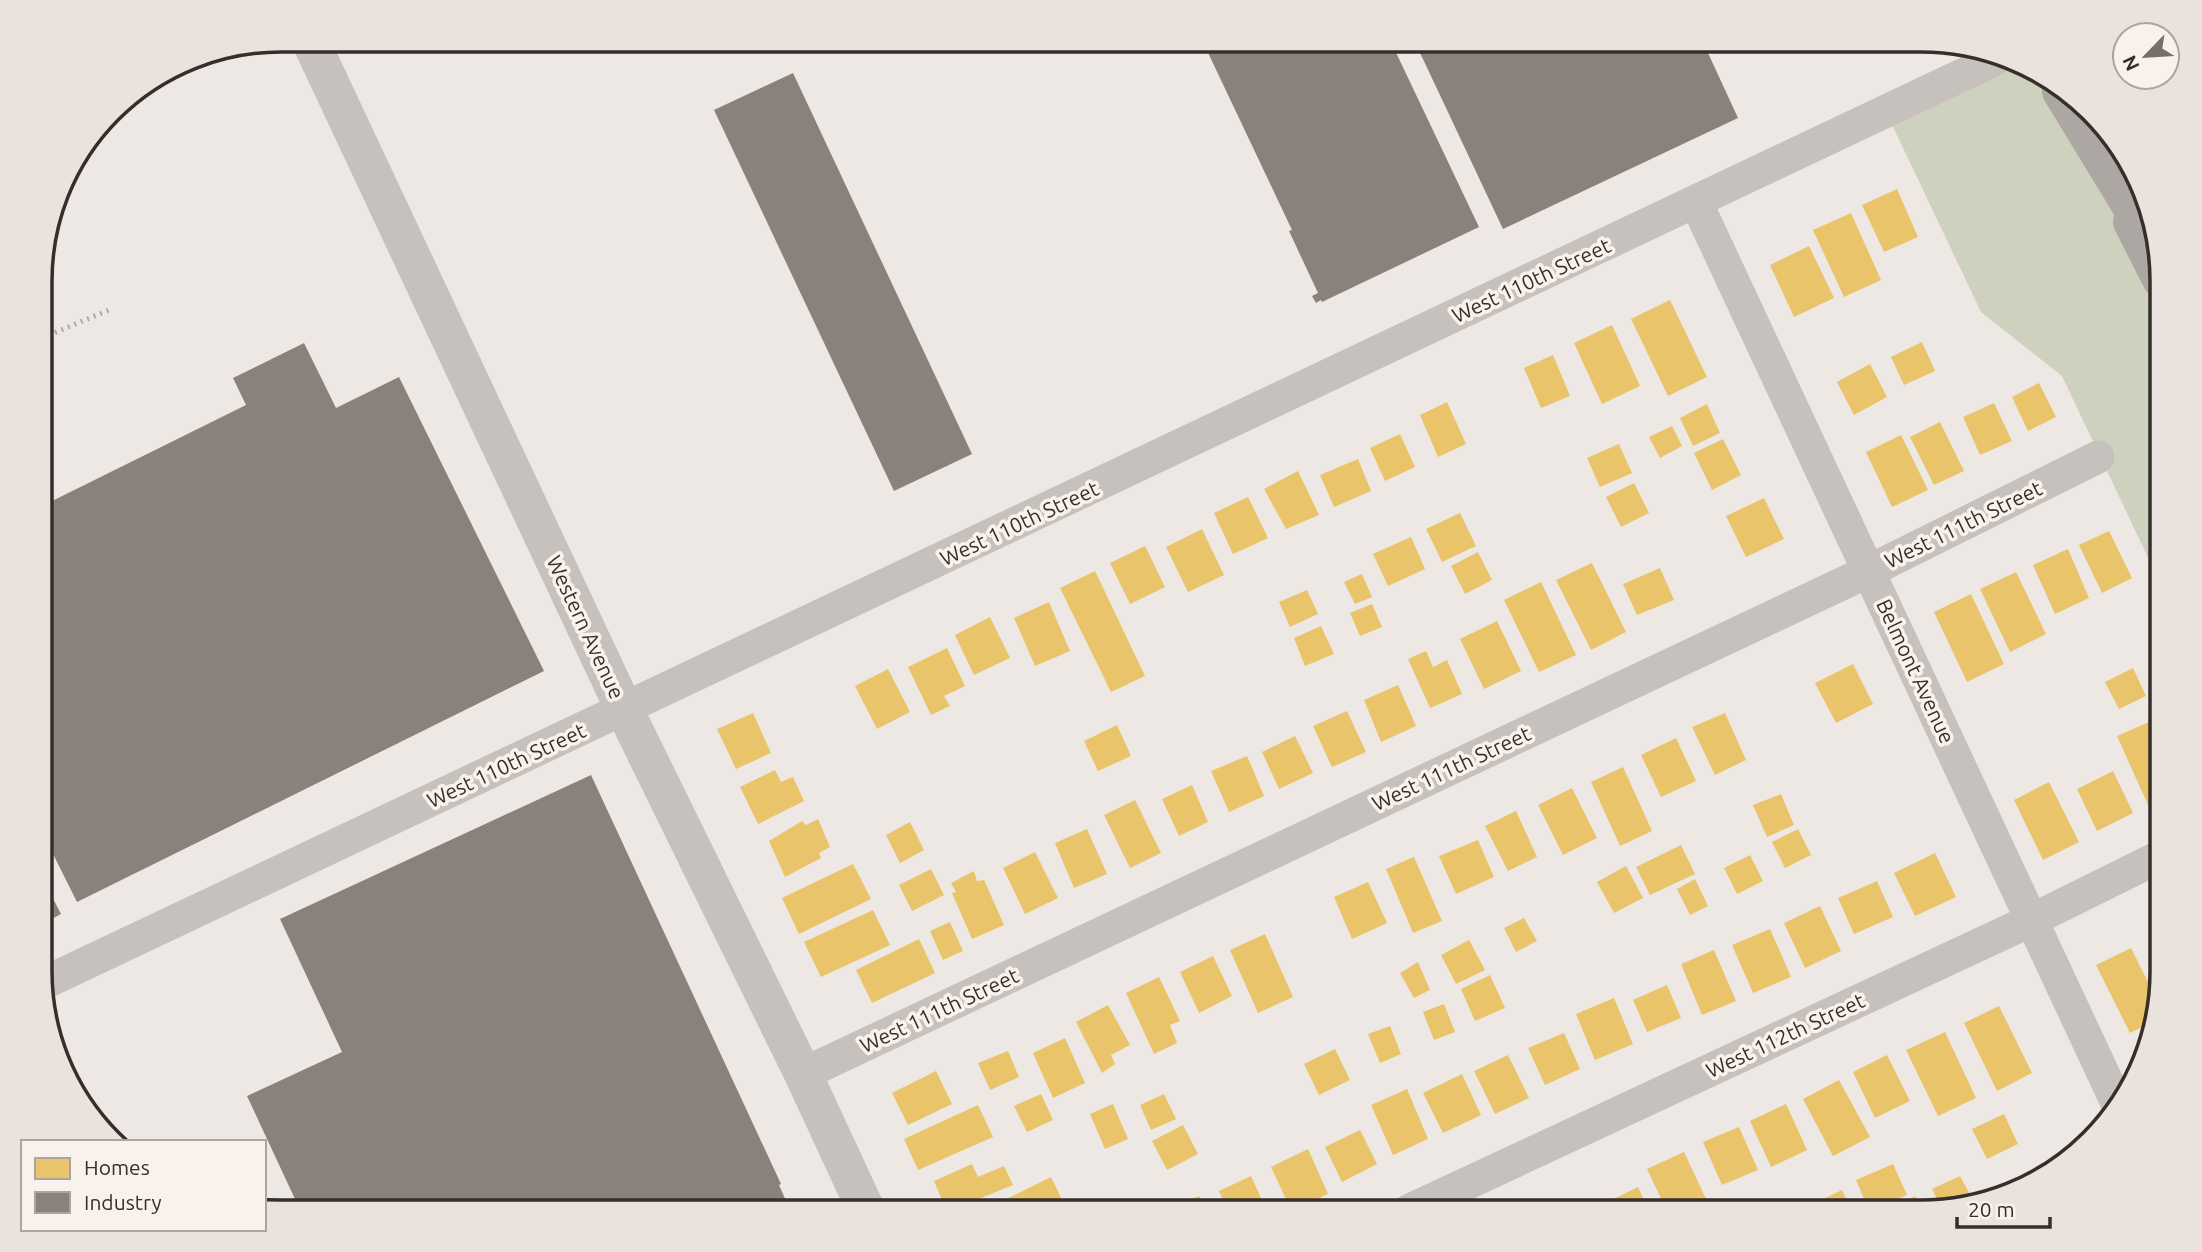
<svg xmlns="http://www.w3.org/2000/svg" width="2202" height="1252" font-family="Ubuntu,sans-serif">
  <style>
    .green { fill: #cfd1bf }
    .homes { fill: #e9c46a }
    .industry { fill: #8a817c }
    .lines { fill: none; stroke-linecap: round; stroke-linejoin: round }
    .minor { stroke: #c6c1bd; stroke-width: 33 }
    .tertiary { stroke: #c6c1bd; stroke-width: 38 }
    .motorway { stroke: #aca7a3; stroke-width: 38 }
    .rail { stroke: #aeaaa7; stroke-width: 5; stroke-dasharray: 2 5; stroke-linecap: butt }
    .labels { text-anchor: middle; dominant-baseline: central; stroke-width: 7; stroke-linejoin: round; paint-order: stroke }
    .street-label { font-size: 21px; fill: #372e2b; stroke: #f9f2ec }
    .rim { fill: none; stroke: #372e2b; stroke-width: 3.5 }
  </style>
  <rect width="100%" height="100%" fill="#ede8e4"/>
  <polygon class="green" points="1994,60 2041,72 2061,91 2161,279 2161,585 2062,376 1981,312 1886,112"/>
  <g class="homes">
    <polygon points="1897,189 1918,237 1884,252 1862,205"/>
    <polygon points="1851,213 1881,280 1844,297 1813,230"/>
    <polygon points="1809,246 1834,298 1794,317 1770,265"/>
    <polygon points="1670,300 1707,377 1668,396 1631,319"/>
    <polygon points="1612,325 1640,386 1602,404 1574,343"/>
    <polygon points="1922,342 1935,371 1904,385 1891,357"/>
    <polygon points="1553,355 1570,396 1541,408 1524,368"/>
    <polygon points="1870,364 1887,397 1854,415 1837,382"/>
    <polygon points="2039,383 2056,417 2028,431 2012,397"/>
    <polygon points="1447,402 1466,444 1438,457 1420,415"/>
    <polygon points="1994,403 2012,441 1980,455 1963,417"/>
    <polygon points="1707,404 1720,433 1693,446 1680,418"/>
    <polygon points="1940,422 1964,471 1934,485 1910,437"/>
    <polygon points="1672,426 1682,446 1660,458 1649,437"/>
    <polygon points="1400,434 1415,467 1385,481 1370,448"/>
    <polygon points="1901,435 1928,490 1892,507 1866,452"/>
    <polygon points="1723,439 1741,475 1712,490 1694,453"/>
    <polygon points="1619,444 1632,473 1600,487 1587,458"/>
    <polygon points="1358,459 1371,491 1334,507 1320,475"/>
    <polygon points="1298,471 1319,515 1286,529 1264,489"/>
    <polygon points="1634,483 1649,513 1621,527 1606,497"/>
    <polygon points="1248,497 1268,538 1233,554 1214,513"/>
    <polygon points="1764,498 1784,539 1746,557 1726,516"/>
    <polygon points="1460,513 1476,546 1442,562 1426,529"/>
    <polygon points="1202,529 1224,575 1188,592 1166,547"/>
    <polygon points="2109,531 2132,578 2102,593 2079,545"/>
    <polygon points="1411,537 1425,569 1388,586 1373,554"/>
    <polygon points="1145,546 1165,587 1130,604 1110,563"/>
    <polygon points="2068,549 2089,598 2055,614 2033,565"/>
    <polygon points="1478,552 1492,580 1465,594 1451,566"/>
    <polygon points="1592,563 1626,632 1591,650 1556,580"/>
    <polygon points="1660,568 1674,600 1637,615 1623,584"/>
    <polygon points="1095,571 1145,676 1111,692 1060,588"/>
    <polygon points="2016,572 2046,634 2010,652 1980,589"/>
    <polygon points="1362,574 1372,597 1355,604 1344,582"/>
    <polygon points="1541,582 1576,655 1539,672 1504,600"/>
    <polygon points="1307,590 1318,614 1290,627 1279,602"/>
    <polygon points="1971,594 2004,664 1967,682 1934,612"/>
    <polygon points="1049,602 1070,651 1035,666 1014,618"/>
    <polygon points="1372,604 1382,627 1360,636 1350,613"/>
    <polygon points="990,617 1010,658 974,675 955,635"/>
    <polygon points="1497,621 1521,671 1484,689 1460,639"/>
    <polygon points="1321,626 1334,654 1305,666 1294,638"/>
    <polygon points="947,648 965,686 944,696 950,706 931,715 908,667"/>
    <polygon points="1426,651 1433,667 1447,660 1462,694 1430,708 1408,659"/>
    <polygon points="1853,664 1873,704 1836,723 1815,683"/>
    <polygon points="2133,668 2146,696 2119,709 2105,682"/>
    <polygon points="888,669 910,712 877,729 855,686"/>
    <polygon points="1398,685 1416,726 1381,742 1364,700"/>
    <polygon points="1347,711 1366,752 1332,767 1313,726"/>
    <polygon points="753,713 771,753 736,769 717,729"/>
    <polygon points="1725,713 1746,760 1715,775 1692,727"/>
    <polygon points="2151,721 2161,744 2161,802 2149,807 2117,736"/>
    <polygon points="1117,725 1131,756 1098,771 1084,741"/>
    <polygon points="1295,736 1313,773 1279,789 1262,752"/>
    <polygon points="1676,738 1696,781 1661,797 1641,755"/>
    <polygon points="1247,756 1264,796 1229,812 1211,771"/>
    <polygon points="1623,767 1652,831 1620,846 1591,782"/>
    <polygon points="775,770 781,782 793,777 804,801 758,824 740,787"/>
    <polygon points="2113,771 2133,813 2097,831 2077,789"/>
    <polygon points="2049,782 2079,842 2043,860 2014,800"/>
    <polygon points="1192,785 1208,822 1179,836 1162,799"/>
    <polygon points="1572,788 1597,838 1563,855 1538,805"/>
    <polygon points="1781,794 1794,825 1767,837 1753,805"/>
    <polygon points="1135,800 1161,853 1130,868 1104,815"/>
    <polygon points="1516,811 1537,857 1508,871 1485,826"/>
    <polygon points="818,819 830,847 819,853 821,858 785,877 769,841 802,821 806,825"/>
    <polygon points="910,822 924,850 900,863 886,835"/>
    <polygon points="1087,829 1107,874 1074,888 1055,843"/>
    <polygon points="1798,829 1811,855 1785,868 1772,842"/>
    <polygon points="1478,840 1494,877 1456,894 1439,856"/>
    <polygon points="1681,845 1695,874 1650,895 1636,867"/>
    <polygon points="1035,852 1058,898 1025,914 1003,868"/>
    <polygon points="1935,853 1956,897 1915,916 1894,873"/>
    <polygon points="1750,855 1763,881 1737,894 1724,868"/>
    <polygon points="1414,857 1442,921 1413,933 1386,869"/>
    <polygon points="853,864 871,899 799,934 782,898"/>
    <polygon points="1626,866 1643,898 1614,913 1597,882"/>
    <polygon points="931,869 944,895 912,911 899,885"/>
    <polygon points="974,871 977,881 984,880 1004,925 972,939 952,893 956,892 951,883"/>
    <polygon points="1695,879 1708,906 1690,915 1677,889"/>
    <polygon points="1877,881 1893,917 1854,934 1838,898"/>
    <polygon points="1368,882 1387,923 1352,939 1334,897"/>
    <polygon points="1820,906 1841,951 1805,968 1784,923"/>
    <polygon points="873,910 890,945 821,977 804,942"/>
    <polygon points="1524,918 1537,941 1516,952 1504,928"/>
    <polygon points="950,922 963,951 943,960 930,931"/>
    <polygon points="1770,929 1791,977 1753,993 1732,945"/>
    <polygon points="2161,933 2161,968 2148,939"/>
    <polygon points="1265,934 1293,997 1258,1013 1230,950"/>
    <polygon points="919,939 935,973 872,1003 856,970"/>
    <polygon points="1469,940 1485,970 1456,984 1441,955"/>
    <polygon points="2131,948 2157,1000 2150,1023 2130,1033 2096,965"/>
    <polygon points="1714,950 1736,1001 1702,1015 1681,964"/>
    <polygon points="1213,956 1232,996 1199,1013 1180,972"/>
    <polygon points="1418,962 1430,990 1414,998 1400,973"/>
    <polygon points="1490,975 1505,1008 1475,1021 1461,989"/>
    <polygon points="1159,977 1180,1021 1170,1025 1177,1043 1154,1054 1126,993"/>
    <polygon points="1667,985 1681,1018 1647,1032 1633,1000"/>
    <polygon points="1614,998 1633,1044 1595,1060 1576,1014"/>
    <polygon points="1444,1004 1455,1032 1434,1040 1423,1012"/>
    <polygon points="1108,1005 1130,1045 1111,1055 1115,1064 1102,1073 1076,1022"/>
    <polygon points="1999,1006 2032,1073 1997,1091 1964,1023"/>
    <polygon points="1390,1026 1401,1054 1380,1063 1368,1034"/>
    <polygon points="1945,1032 1976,1098 1938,1116 1906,1050"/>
    <polygon points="1564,1033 1580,1069 1545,1085 1528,1048"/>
    <polygon points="1065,1038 1085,1083 1053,1098 1033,1053"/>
    <polygon points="1335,1049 1350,1080 1319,1095 1304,1064"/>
    <polygon points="1008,1051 1019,1077 990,1090 978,1063"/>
    <polygon points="1508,1055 1529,1098 1495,1114 1474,1071"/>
    <polygon points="1887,1055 1910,1101 1875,1118 1853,1072"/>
    <polygon points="936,1071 952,1104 908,1125 892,1093"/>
    <polygon points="1462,1074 1481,1115 1443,1133 1423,1093"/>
    <polygon points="1839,1080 1870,1137 1833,1156 1803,1099"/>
    <polygon points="1407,1089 1428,1139 1393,1155 1371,1105"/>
    <polygon points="1041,1094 1053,1120 1027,1132 1014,1106"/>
    <polygon points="1164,1094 1176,1119 1151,1130 1140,1105"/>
    <polygon points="1113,1104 1128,1139 1105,1149 1090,1114"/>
    <polygon points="1786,1104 1807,1150 1771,1167 1750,1121"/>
    <polygon points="978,1105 993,1137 918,1170 904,1139"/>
    <polygon points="2004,1114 2018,1144 1987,1159 1972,1129"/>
    <polygon points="1183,1125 1198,1154 1167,1170 1152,1141"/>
    <polygon points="1739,1127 1758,1170 1722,1185 1703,1142"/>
    <polygon points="1360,1130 1377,1164 1342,1182 1325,1147"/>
    <polygon points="1308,1149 1328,1194 1291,1210 1271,1167"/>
    <polygon points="1684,1152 1706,1199 1680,1211 1667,1211 1647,1169"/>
    <polygon points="972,1164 978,1177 1004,1166 1013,1185 947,1212 934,1181"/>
    <polygon points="1893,1164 1907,1195 1869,1211 1856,1180"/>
    <polygon points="1251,1176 1267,1211 1228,1211 1219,1191"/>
    <polygon points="1960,1176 1973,1200 1942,1209 1932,1189"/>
    <polygon points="1051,1177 1068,1212 980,1212"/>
    <polygon points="1638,1187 1649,1211 1606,1211 1603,1204"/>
    <polygon points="1842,1190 1852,1211 1821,1211 1817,1202"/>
    <polygon points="1199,1196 1207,1211 1180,1211 1177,1205"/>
    <polygon points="1915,1196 1924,1211 1902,1211 1898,1205"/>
    <polygon points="1584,1201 1588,1211 1562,1211"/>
  </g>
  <g class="industry">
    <polygon points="1202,40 1390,40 1479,227 1322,302 1321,300 1316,303 1312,296 1318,293 1289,231 1292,230"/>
    <polygon points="1414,40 1702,40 1738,118 1503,229"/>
    <polygon points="793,73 972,454 894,491 714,110"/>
    <polygon points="304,343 336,408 399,377 544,671 77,902 42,832 42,506 246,405 233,378"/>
    <polygon points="591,775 781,1184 779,1185 791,1212 301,1212 247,1096 342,1052 280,919"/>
    <polygon points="42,877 61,914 42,924"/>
  </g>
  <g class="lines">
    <g class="minor">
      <polyline points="1696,202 2117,1103"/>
      <polyline points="42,984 1994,60"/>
      <polyline points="803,1074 1869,571 2098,457"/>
      <polyline points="1408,1211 2032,920 2161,856"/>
    </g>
    <polyline class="tertiary" points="310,40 624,709 803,1074 867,1212"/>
    <g class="motorway">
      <polyline points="2061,91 2153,242"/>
      <polyline points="2132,222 2161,279"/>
    </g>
    <polyline class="rail" points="42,338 109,310"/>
  </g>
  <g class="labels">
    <g class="street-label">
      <text transform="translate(1531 280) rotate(-25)">West 110th Street</text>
      <text transform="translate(1019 523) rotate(-25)">West 110th Street</text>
      <text transform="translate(1963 524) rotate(-26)">West 111th Street</text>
      <text transform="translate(586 627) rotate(65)">Western Avenue</text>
      <text transform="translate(1916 671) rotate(65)">Belmont Avenue</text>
      <text transform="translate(506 765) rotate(-25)">West 110th Street</text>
      <text transform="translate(1451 768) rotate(-25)">West 111th Street</text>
      <text transform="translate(939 1010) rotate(-25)">West 111th Street</text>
      <text transform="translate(1785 1035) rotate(-25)">West 112th Street</text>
    </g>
  </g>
  <path d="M0 0H2202V1252H0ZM281 52H1921A229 229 0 0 1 2150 281V971A229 229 0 0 1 1921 1200H281A229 229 0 0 1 52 971V281A229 229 0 0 1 281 52Z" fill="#e9e2dd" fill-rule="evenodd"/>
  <path class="rim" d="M281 52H1921A229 229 0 0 1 2150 281V971A229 229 0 0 1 1921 1200H281A229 229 0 0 1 52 971V281A229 229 0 0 1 281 52Z"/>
  <rect x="21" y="1140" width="245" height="91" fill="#f9f2ec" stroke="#aba49f" stroke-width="2"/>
  <rect x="35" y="1158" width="35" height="21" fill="#e9c46a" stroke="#aba49f" stroke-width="2"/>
  <text x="84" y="1175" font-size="21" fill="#372e2b">Homes</text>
  <rect x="35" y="1192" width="35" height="21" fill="#8a817c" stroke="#aba49f" stroke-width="2"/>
  <text x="84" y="1210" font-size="21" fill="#372e2b">Industry</text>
  <g transform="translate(2146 56) rotate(245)"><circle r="33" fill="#f9f2ec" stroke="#aba49f" stroke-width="2"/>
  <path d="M0-5L12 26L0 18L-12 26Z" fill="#776f6c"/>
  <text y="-10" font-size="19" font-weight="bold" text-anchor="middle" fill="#372e2b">N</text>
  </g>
  <path d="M1957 1217v10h93v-10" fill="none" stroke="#372e2b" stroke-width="3.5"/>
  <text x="1968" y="1217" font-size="21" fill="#372e2b" stroke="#f9f2ec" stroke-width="5" paint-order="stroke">20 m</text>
</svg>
